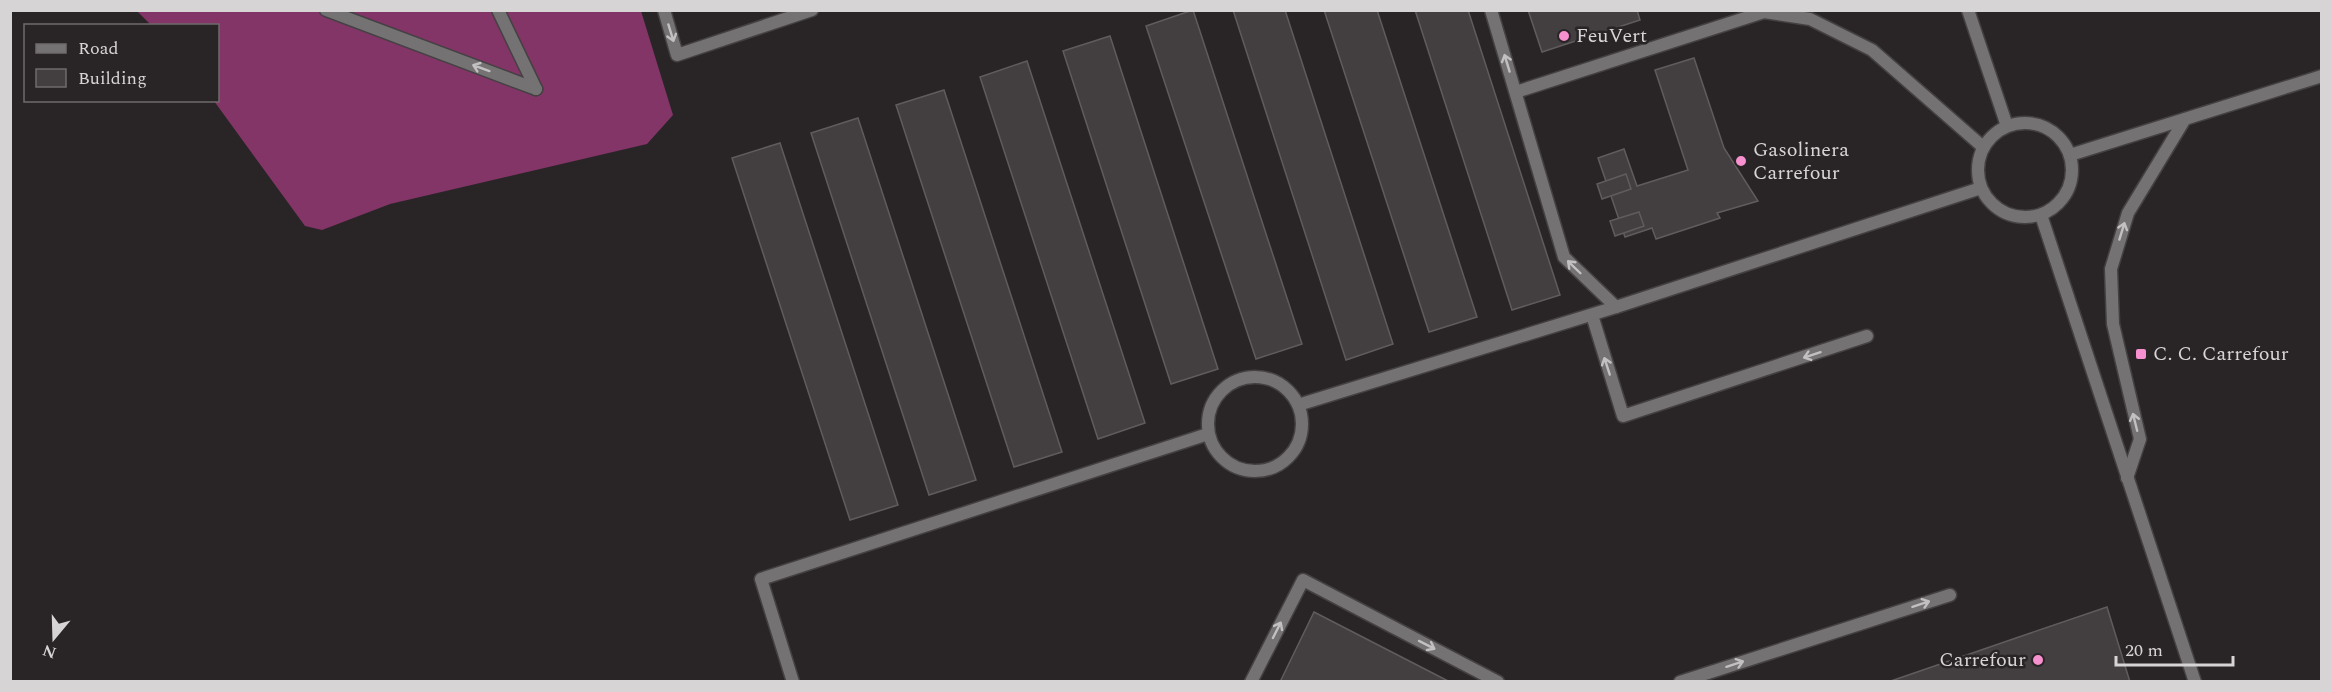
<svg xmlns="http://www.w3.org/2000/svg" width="2332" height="692" font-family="Spectral,serif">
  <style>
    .forest { fill: #833567 }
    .building { fill: #433f41; stroke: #605c5e; stroke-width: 1.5 }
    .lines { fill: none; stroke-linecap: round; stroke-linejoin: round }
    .service-casing { stroke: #454143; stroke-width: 15 }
    .minor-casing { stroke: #454143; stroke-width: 15 }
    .service { stroke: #747273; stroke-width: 12 }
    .minor { stroke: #747273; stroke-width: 12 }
    .oneway { stroke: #c3c0c2 }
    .poi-dot { fill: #f790ce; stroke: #292527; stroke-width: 2 }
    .labels { text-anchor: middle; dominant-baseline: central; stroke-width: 5; stroke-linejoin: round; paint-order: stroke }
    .poi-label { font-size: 20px; fill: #d7d4d6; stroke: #292527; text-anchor: start }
  </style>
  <rect width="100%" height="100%" fill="#292527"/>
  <polygon class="forest" points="137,11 641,11 673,115 647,144 390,204 322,230 305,226 214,101 218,100 218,26 151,25"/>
  <g class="building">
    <polygon points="1193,10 1302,344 1256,359 1146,26"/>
    <polygon points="1233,10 1285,10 1393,344 1346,360"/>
    <polygon points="1324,10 1377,10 1477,317 1429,332"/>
    <polygon points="1415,10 1468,10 1560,295 1512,310"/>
    <polygon points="1528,10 1637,10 1640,20 1542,52"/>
    <polygon points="1110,36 1218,369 1171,384 1063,51"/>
    <polygon points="1694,58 1724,148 1758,201 1717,213 1720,218 1656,239 1652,228 1625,237 1598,158 1624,149 1637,186 1688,170 1655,70"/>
    <polygon points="1027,61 1145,423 1098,439 980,77"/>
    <polygon points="944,90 1062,452 1014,467 896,105"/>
    <polygon points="858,118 976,480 929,495 811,133"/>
    <polygon points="780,143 898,505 850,520 732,158"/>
    <polygon points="1626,174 1631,189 1602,199 1597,184"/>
    <polygon points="1639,212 1644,226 1615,236 1610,221"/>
    <polygon points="2107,607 2130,682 1888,682 2016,638"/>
    <polygon points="1314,612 1450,682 1280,682"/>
  </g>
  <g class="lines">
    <g class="service-casing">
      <g id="service">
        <polyline points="664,10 677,55 812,10"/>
        <polyline points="1516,92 1764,12 1810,19 1872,50 1983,147"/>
        <polyline points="1592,315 1623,416 1867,336"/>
        <circle cx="1255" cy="424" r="47"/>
        <polyline points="1298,405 1616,307"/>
        <polyline points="2127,478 2140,439 2113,324 2111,269 2128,213 2185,119"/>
        <polyline points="793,682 761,579 1208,434"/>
        <polyline points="1251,682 1303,580 1498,682"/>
        <polyline points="1680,682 1950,595"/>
      </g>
    </g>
    <g class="minor-casing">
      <g id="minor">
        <polyline points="326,10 536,89"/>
        <polyline points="498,10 536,89"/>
        <polyline points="1491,10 1564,257 1616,307 1981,188"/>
        <polyline points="1968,10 2007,126"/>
        <circle cx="2025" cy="170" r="47"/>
        <polyline points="2070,155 2322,76"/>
        <polyline points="2041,215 2195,682"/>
      </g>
    </g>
    <use href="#service" class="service"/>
    <use href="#minor" class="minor"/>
  </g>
  <defs><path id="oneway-shaft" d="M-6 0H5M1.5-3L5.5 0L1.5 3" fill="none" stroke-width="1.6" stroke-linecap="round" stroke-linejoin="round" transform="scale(1.5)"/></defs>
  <g class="oneway">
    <use href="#oneway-shaft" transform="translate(671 33) rotate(73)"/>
    <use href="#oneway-shaft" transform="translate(1507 63) rotate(-107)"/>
    <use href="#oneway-shaft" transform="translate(481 68) rotate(-160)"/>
    <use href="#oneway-shaft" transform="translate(2122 231) rotate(-73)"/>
    <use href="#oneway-shaft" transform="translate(1574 267) rotate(-136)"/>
    <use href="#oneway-shaft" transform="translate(1812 355) rotate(162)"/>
    <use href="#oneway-shaft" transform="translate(1607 366) rotate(-108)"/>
    <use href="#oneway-shaft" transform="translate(2135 422) rotate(-104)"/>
    <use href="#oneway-shaft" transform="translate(1921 604) rotate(-18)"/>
    <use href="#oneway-shaft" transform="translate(1277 630) rotate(-63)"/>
    <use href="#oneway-shaft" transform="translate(1427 645) rotate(27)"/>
    <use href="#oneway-shaft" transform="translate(1735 664) rotate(-18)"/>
  </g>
  <g class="poi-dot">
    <circle cx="1564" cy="36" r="6"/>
    <circle cx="1741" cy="161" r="6"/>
    <rect x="2135" y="348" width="12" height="12" rx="3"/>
    <circle cx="2038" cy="660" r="6"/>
  </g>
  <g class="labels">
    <g class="poi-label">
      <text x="1576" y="36">FeuVert</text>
      <text x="1753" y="150">Gasolinera<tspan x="1753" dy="23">Carrefour</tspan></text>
      <text x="2153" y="354">C. C. Carrefour</text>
      <text x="2026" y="660" text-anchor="end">Carrefour</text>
    </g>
  </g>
  <rect width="2332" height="692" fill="none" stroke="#d7d4d6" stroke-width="24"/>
  <rect x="24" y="24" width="195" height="78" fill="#292527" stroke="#6f6b6d" stroke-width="1.5"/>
  <rect x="36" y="44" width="30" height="9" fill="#747273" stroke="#6f6b6d" stroke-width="1.5"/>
  <text x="78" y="54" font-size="18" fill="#d7d4d6">Road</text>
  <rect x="36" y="69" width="30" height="18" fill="#433f41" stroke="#6f6b6d" stroke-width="1.5"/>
  <text x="78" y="84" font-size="18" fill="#d7d4d6">Building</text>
  <g transform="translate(54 638) rotate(199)" stroke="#292527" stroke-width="4.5" paint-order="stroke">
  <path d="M0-4.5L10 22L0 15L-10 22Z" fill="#d7d4d6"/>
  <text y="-9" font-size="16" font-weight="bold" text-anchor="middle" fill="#d7d4d6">N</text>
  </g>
  <path d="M2116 656v9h117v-9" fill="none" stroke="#d7d4d6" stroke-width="3"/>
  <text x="2125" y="656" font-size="18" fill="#d7d4d6" stroke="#292527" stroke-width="4.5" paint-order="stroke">20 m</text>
</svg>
